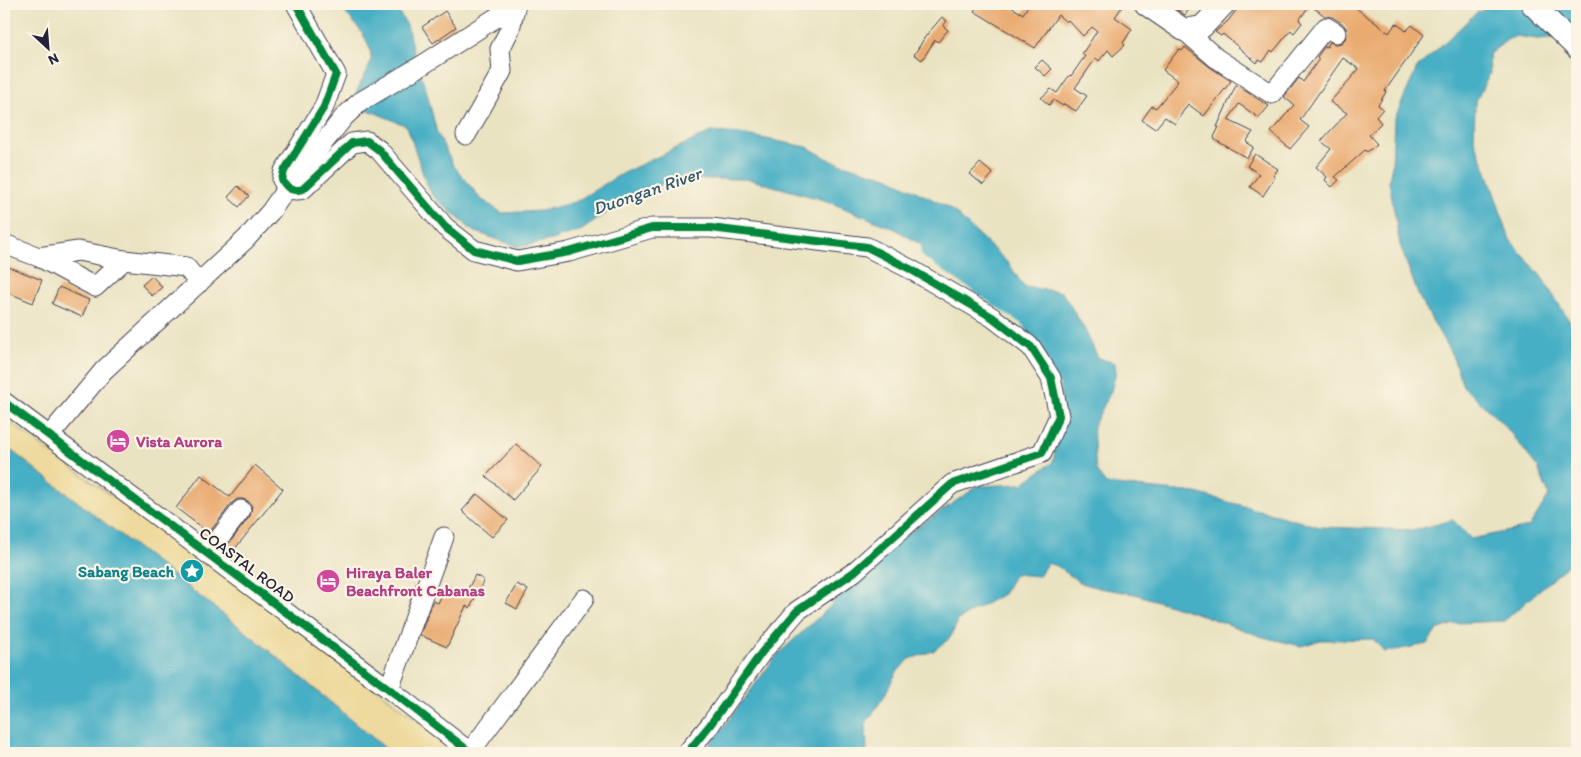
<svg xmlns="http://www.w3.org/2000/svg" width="1581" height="757" font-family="Itim,sans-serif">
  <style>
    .sand { fill: #eeda9e; stroke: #887e6c }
    .water { fill: #46afc5; stroke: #346880 }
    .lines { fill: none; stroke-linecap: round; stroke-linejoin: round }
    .river { stroke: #46afc5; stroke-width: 21 }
    .building { fill: #eaab71 }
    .minor-casing { stroke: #403f4f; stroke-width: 21 }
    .major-casing { stroke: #403f4f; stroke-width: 24 }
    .minor { stroke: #fff; stroke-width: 19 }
    .major { stroke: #fff; stroke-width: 22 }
    .cycleway-casing { stroke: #fcf5e5; stroke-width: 11 }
    .cycleway { stroke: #00873e; stroke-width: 8 }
    .labels { text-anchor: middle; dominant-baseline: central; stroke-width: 4.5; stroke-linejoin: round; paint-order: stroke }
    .hotel-label { font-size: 16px; font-weight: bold; fill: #b23c85; stroke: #fcf5e5; text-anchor: start }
    .street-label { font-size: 16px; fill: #22223b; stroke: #fcf5e5 }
    .culture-label { font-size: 16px; font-weight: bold; fill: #0d838f; stroke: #fcf5e5; text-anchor: end }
    .water-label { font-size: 18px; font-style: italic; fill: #305a72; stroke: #fcf5e5 }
  </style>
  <rect width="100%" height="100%" fill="#fcf5e5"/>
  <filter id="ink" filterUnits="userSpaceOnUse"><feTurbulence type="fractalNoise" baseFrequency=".02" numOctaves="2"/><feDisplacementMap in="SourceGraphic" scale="10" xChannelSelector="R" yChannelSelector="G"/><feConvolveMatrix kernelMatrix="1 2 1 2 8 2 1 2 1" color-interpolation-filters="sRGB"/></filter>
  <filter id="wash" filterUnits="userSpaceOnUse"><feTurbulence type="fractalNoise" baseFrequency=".0096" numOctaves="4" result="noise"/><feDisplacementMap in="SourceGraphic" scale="20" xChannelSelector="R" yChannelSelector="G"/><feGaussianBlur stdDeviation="1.12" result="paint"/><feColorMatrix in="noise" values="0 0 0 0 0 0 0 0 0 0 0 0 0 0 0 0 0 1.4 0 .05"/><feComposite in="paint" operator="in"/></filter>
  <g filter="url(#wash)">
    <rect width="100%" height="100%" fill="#eae3c2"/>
    <polygon class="sand" points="4,418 50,452 242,588 461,753 391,753 255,639 4,445"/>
    <g class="water">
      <path d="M336,4H393L407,25L415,60L426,89L437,133L453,165L481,199L502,213L541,211L575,202L623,173L711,132L740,134L807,147L832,161L887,177L950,208L1009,264L1024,287L1062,292L1084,328L1098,358L1115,363L1116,372L1111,391L1093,427L1096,471L1106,484L1196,493L1320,527L1415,530L1453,520L1471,539L1529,527L1549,495L1538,468L1506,427L1463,386L1452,355L1419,297L1400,245L1389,181L1392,165L1394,120L1417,68L1447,40L1475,14L1494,4H1577V29L1551,38L1537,39L1516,36L1507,40L1489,54L1490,73L1475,103L1474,140L1486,169L1510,240L1541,276L1577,333V552L1568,565L1504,621L1457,623L1437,630L1427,644L1385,652L1373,639L1321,640L1301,646L1263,637L1205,616L1135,594L1099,588L1081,583L1057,566L1047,563L1039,576L1015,574L1003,594L959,619L950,638L933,651L910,659L896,673L883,698L866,723L867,753H704L777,655L821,615L893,544L978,486L1022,484L1053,462L1062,412L1060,372L1054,351L1034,321L995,289L895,229L824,200L748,179H695L662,184L623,202L582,230L551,240L519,247L473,231L432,195L424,177L407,126L366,109L356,93C360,84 369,69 371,60C373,40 349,16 336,4Z"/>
      <polygon points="4,445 255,639 391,753 4,753"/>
    </g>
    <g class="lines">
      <polyline class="river" points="931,250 1030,317 1070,382 1070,386"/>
    </g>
    <g id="blocks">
      <g class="building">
        <polygon points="978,4 1006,4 1023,14 1029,4 1124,4 1115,17 1132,29 1123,43 1125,45 1113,56 1108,50 1099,61 1096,58 1075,88 1087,96 1076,111 1064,104 1063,106 1053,100 1049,105 1041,98 1051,89 1057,93 1066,80 1070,75 1071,76 1085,56 1082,54 1097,31 1092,27 1083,36 1068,20 1066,22 1058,15 1035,48 974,11"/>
        <polygon points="1169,4 1193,4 1185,15"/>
        <polygon points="1241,4 1351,4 1389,33 1396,23 1406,31 1412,25 1424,35 1385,91 1386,92 1378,105 1383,109 1376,117 1381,123 1369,135 1377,144 1367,152 1365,150 1335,177 1339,180 1332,187 1325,180 1327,177 1316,167 1331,149 1321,141 1347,113 1330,102 1359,69 1343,58 1300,120 1309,127 1290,149 1271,132 1294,105 1284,97 1299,78 1303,82 1319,59 1317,57 1325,46 1327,47 1330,42 1335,44 1341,43 1345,39 1347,34 1346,28 1342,23 1332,17 1325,16 1310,5 1299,20 1302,23 1294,33 1291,30 1273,52 1271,50 1263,62 1259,60 1257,63 1223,34 1221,36 1215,32 1228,21"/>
        <polygon points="445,11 456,27 433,43 422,27"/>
        <polygon points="942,17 947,21 943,26 948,30 938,42 935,40 922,60 914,55 925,37"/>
        <polygon points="1185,47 1210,67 1231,81 1204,116 1188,104 1175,124 1165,117 1155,129 1142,120 1152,106 1156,108 1178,81 1163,70 1179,49 1182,51"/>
        <polygon points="1042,60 1052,69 1045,76 1035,67"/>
        <polygon points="1236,85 1269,106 1259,118 1239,104 1228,120 1253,132 1246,142 1254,147 1247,158 1215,140 1214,137 1219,127 1217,127"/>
        <polygon points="1255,154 1278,169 1273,176 1275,177 1263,196 1250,187 1259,174 1247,166"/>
        <polygon points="980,163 993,174 983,185 970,174"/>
        <polygon points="238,186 249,196 239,207 228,197"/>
        <polygon points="4,265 42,280 33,303 4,291"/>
        <polygon points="152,276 162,287 152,296 142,285"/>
        <polygon points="59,287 89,300 82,317 52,304"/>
        <polygon points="516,444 542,467 513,500 486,476"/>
        <polygon points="255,465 283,489 229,556 223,551 250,516 252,506 248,501 242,499 237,499 232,503 205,538 201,535 205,530 176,508 201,475 230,497"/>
        <polygon points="477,494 508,520 492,537 462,511"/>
        <polygon points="475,575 484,580 470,608 466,606 447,647 420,635 433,601 438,603 446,587 464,597"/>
        <polygon points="517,584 528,590 517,609 506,603"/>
      </g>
    </g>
  </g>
  <g filter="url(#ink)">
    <use href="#blocks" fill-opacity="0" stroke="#403f4f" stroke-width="1"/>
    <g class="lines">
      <g class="minor-casing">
        <g id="minor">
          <path d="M296,4L336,74L324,107L284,171L282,180C288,189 292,192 303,189L352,143L367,141L379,150L445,227L474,250L517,261L569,252L652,228H711L867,247L910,269L992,317L1031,347L1051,378L1059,416L1042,453L952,484L854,572L797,611L762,652L710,725L687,753"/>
          <polyline points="1184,30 1216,58 1272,94 1326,27 1336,33"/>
          <polyline points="466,135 502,71 500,49 510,29 516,4"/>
          <polyline points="4,244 39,257 95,287 124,260"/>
          <polyline points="39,257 78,251 124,260 186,267 199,283"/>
          <polyline points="4,402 389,689 471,753"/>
          <polyline points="50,435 104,370 246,239 271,211 287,188 344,117 360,102 424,64 497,17 515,4"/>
          <polyline points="208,553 241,510"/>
          <polyline points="389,689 444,537"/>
          <polyline points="470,752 584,599"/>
        </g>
      </g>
      <g class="major-casing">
        <g id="major">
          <polyline points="1146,4 1184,30 1202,27 1224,4"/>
          <polyline points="1532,4 1577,48"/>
        </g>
      </g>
      <use href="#minor" class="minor"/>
      <use href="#major" class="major"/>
      <g class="cycleway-casing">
        <g id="cycleway">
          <path d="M296,4L336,74L324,107L284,171L282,180C288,189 292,192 303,189L352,143L367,141L379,150L445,227L474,250L517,261L569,252L652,228H711L867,247L910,269L992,317L1031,347L1051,378L1059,416L1042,453L952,484L854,572L797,611L762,652L710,725L687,753"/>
          <polyline points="4,402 389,689 471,753"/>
        </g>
      </g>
      <use href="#cycleway" class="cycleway"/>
    </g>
  </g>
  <defs>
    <g id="hotel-disc" transform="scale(1.25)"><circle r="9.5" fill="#d1479c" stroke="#fcf5e5"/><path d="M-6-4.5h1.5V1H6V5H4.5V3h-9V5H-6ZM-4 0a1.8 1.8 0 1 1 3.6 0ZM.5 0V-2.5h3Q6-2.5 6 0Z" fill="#fff"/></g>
    <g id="sight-disc" transform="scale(1.25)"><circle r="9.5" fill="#0f9aa8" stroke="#fcf5e5"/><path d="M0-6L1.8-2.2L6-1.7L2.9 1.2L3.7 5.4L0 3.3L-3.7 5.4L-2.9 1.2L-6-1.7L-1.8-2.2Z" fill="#fff"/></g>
  </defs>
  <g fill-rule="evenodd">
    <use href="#hotel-disc" x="118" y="441"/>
    <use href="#sight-disc" x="192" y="571"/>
    <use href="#hotel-disc" x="328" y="581"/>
  </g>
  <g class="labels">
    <g class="hotel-label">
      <text x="136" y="441">Vista Aurora</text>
      <text x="346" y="572">Hiraya Baler<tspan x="346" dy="18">Beachfront Cabanas</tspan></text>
    </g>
    <g class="street-label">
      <text transform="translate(247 565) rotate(37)">COASTAL ROAD</text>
    </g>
    <g class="culture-label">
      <text x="174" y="571">Sabang Beach</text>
    </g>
    <g class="water-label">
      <text transform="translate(647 191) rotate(-19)">Duongan River</text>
    </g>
  </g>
  <rect width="1581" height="757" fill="none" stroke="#fcf5e5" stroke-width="20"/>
  <g transform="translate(48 48) rotate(154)" stroke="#fcf5e5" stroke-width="4" paint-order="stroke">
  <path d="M0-4L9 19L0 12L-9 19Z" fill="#22223b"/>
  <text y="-8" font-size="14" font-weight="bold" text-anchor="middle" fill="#22223b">N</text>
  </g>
</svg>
